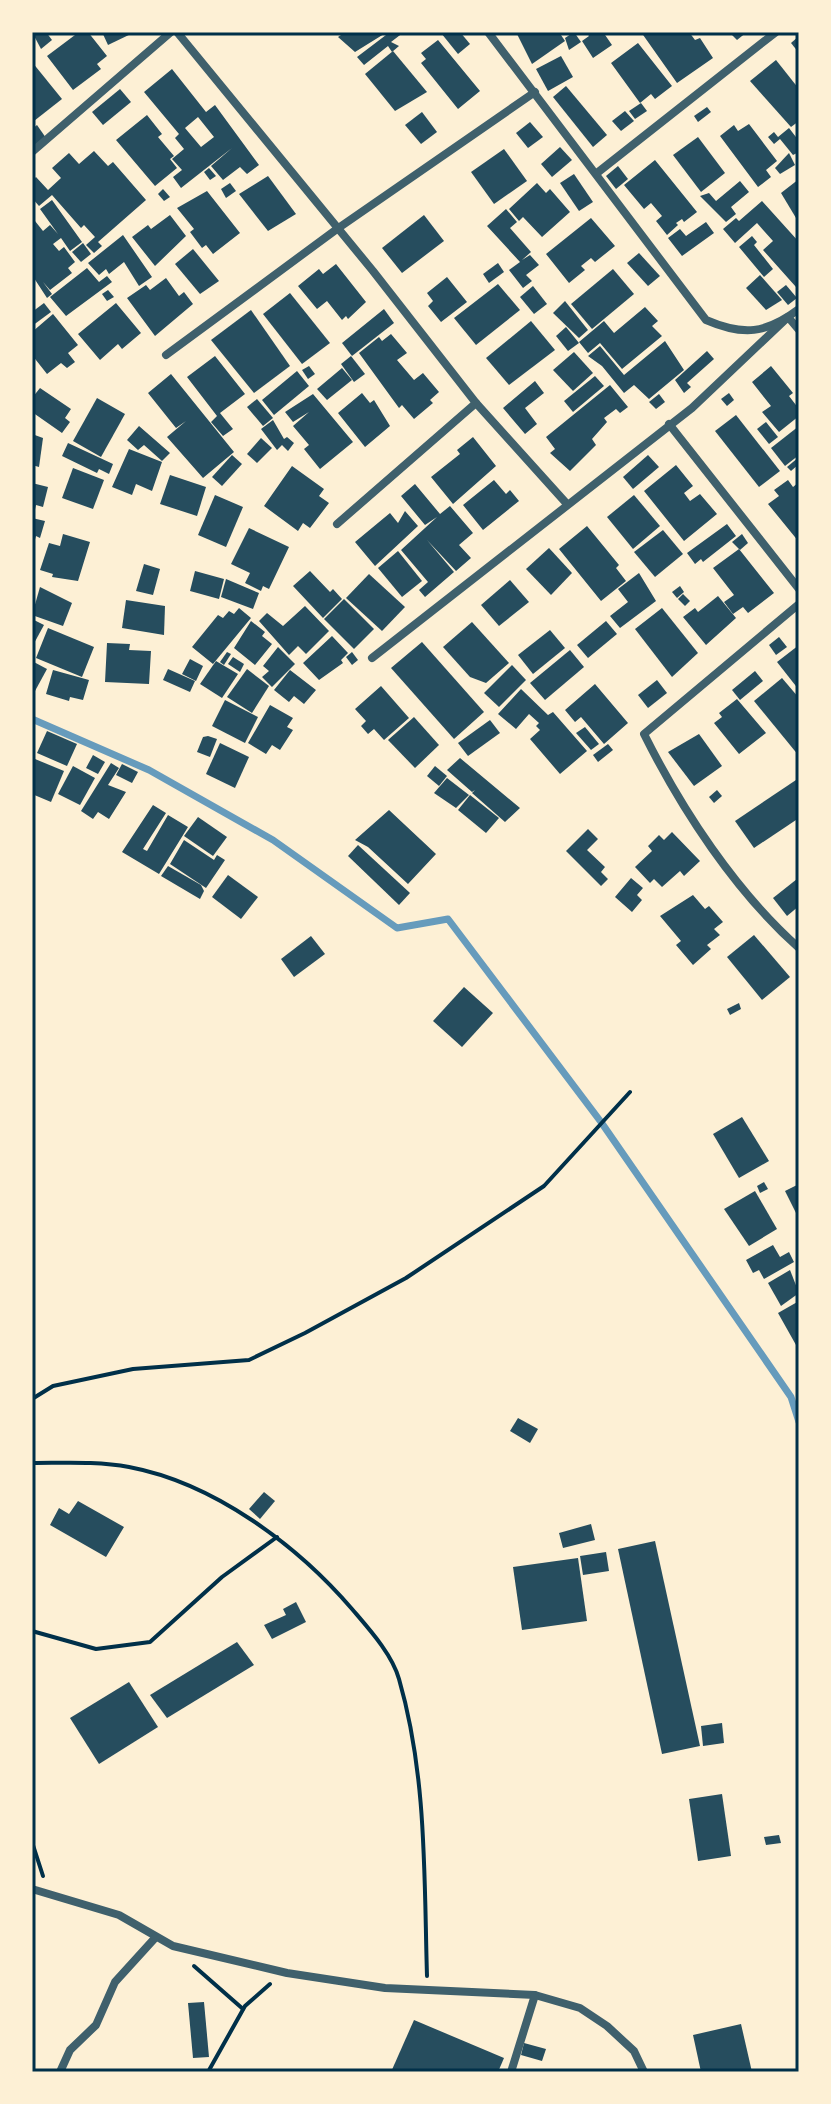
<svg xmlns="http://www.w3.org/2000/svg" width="831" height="2104" font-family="Mulish,sans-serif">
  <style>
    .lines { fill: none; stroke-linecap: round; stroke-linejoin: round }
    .stream { stroke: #669bbc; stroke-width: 7 }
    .building { fill: #264d5e; fill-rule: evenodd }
    .path { stroke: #003049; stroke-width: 4 }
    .minor { stroke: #3f606c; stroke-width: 8 }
    .neatline { fill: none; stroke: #003049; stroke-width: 3 }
  </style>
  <rect width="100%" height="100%" fill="#fdf0d5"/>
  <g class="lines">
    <polyline class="stream" points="32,719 149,770 273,840 397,928 448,919 601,1122 791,1397 799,1422"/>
  </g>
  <g class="building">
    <polygon points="32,32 46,32 52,40 41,49"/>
    <polygon points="79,32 88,32 107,56 97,64 101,69 73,90 47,56"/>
    <polygon points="102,32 135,32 108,45"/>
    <polygon points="339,32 382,32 384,34 355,52 338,37 341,35"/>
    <polygon points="384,32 404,32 391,42 399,46 392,52 388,46 364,65 357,57 386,35"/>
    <polygon points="460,32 470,44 458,54 441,33"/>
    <polygon points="516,32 559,32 565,41 532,64"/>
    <polygon points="574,32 581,42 569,50 565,38"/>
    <polygon points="586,32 603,32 612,45 593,58 582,41 589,36"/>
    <polygon points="641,32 689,32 695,40 700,38 713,58 677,83"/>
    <polygon points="729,32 747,32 737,40"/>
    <polygon points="799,36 799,53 791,43"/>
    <polygon points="438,40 480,91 458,109 421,63 426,59 421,53"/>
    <polygon points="638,43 672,86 655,99 651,94 640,103 611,63"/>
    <polygon points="393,51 427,92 395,111 365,74"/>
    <polygon points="561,56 573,77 548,91 536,69"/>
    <polygon points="776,60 799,89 799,121 791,127 750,81"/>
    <polygon points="32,62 62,99 34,121 32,118"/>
    <path d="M172,69L206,112L215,105L259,165L247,174L240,167L223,180L211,166L232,148L181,188L173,177L182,170L172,159L184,149L175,138L179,134L144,92ZM198,117L214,137L201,147L185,128Z"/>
    <polygon points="566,86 607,135 593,147 553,97"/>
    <polygon points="120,89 131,102 103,125 92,112"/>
    <polygon points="641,103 647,111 635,119 629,111"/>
    <polygon points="707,107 711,112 698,122 694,116"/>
    <polygon points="625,111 634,121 621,131 612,121"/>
    <polygon points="422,112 437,132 421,144 405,125"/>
    <polygon points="147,115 162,134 158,137 174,156 170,159 177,168 155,186 116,140"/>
    <polygon points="530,122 543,137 528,148 516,133"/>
    <polygon points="749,124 777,161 766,170 771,177 758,187 720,136 734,125 738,131"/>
    <polygon points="37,125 46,138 32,149 32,129"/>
    <polygon points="789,128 799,141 799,152 793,155 780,139 774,144 768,137 774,132 778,137"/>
    <polygon points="698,137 725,173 701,192 673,155"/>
    <polygon points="560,147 572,160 552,177 541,164"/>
    <polygon points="504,149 527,181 494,204 471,172"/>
    <polygon points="94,151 108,166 113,162 146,200 98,242 102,246 94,253 86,245 95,237 84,225 81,228 52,195 39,206 32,198 32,181 36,177 48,190 61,178 52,168 69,153 79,164"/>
    <polygon points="789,153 795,165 780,174 775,168"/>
    <polygon points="655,160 697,212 684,222 682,219 676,223 678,225 667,235 656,221 662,216 651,203 644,209 624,185"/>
    <polygon points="618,166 628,179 616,189 606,176"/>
    <polygon points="209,168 216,176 210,180 204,172"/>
    <polygon points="574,174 593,202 579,211 560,183"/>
    <polygon points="268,176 296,214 268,231 239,194"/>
    <polygon points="799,179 799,223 781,193"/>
    <polygon points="740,181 749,192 731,207 736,214 726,222 700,196 709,193 716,201"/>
    <polygon points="230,183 236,191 226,198 221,189"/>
    <polygon points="537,183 546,193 550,189 570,212 542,237 523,217 519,221 509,209"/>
    <polygon points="163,189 170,197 164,201 158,194"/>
    <polygon points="207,191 240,233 213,254 206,245 202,248 190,232 194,229 177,208"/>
    <polygon points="52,200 82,242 70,251 61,238 53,244 59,251 64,247 75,262 68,268 72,273 50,290 43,282 52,294 47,298 32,275 32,223 35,221 43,231 50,225 58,234 40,209"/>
    <polygon points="762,201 799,242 799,285 796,287 763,250 773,241 757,223 735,243 723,229 736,218 739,221"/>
    <polygon points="506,209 517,222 510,228 531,252 522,260 530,255 539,265 526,275 532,281 523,288 509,270 520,262 487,226"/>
    <polygon points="170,215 186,236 155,266 132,237 148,225 151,229"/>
    <polygon points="424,215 444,241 402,273 382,248"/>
    <polygon points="591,218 615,246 595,262 591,258 581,266 585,270 569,283 546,254"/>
    <polygon points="706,222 714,233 682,256 668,238 680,229 686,236"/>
    <polygon points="123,235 152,277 139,286 124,262 109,274 106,269 99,275 88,263"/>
    <polygon points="752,236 757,242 754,245 773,269 764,277 739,247"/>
    <polygon points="83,243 91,254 81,262 72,252"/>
    <polygon points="193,249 219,281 200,294 175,264"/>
    <polygon points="639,253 660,276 648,286 627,263"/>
    <polygon points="498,263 504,272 489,283 483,274"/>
    <polygon points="336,264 366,302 348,319 346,316 342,320 327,301 317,309 298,286 319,269 323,274"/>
    <polygon points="87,268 99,282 107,276 112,282 66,316 50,297"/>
    <polygon points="613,269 634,294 592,329 571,304"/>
    <polygon points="760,275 782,300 766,310 746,288"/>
    <polygon points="447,277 467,302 441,322 428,306 433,301 427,293"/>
    <polygon points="166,278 179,296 184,292 193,304 155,336 127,298 146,285 150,290"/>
    <polygon points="498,284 520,310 476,345 454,318"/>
    <polygon points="786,285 797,298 788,305 777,292"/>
    <polygon points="533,286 547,304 534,314 520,297"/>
    <polygon points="108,290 114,297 107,301 102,294"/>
    <polygon points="290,293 330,343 302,364 263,314"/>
    <polygon points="565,301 588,330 579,338 553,313"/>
    <polygon points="44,303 51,312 32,326 32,312"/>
    <polygon points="116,303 141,333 122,349 118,344 100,360 78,334"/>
    <polygon points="645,307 658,321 652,326 662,336 622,369 600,343 588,353 579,342 604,321 614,333"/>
    <polygon points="384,309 394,323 352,356 342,343"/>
    <polygon points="251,310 290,366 254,393 211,340"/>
    <polygon points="53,314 78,345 68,353 75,362 67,368 61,363 47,374 32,355 32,332"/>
    <polygon points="531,321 555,350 509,385 486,358"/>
    <polygon points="566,327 579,343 568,351 556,336"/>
    <polygon points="391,334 407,353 397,360 414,380 423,373 439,392 430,400 433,403 414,419 402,405 399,408 359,353 379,337 382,341"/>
    <polygon points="665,341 684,370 649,399 634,385 624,393 602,366 588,356 600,346 624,375"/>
    <polygon points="707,351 714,359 687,383 691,387 684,393 675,380"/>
    <polygon points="574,352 593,373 573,391 553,370"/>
    <polygon points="215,356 245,394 220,413 233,429 223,436 211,422 217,416 187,377"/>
    <polygon points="351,356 365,374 354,382 341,364"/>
    <polygon points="309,366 315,374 308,379 302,370"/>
    <polygon points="771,366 793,393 789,396 799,409 799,416 779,432 762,412 771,406 752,382"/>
    <polygon points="342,368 352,380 327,400 317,389"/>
    <polygon points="297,371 309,386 274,415 262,400"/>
    <polygon points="171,374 234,452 203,478 167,437 186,421 176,428 148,393"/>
    <polygon points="595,376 604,386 573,412 564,401"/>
    <polygon points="535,381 544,393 525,408 537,424 525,434 503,408"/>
    <polygon points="610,385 628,407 620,413 616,409 604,418 607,422 592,439 596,445 570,471 550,453 555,449 546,437"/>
    <polygon points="40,388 71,409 65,418 70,422 62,433 32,412 32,398"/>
    <polygon points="362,393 370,403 374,400 390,426 365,447 338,413"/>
    <polygon points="729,393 734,400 727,406 721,399"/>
    <polygon points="313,394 353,442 320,469 304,449 309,445 293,426 309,412 293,422 285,412"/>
    <polygon points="659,394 665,402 656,409 649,402"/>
    <polygon points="97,398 125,414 101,457 73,441"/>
    <polygon points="257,399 273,418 263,426 247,407"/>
    <polygon points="736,415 780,471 759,487 715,431"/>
    <polygon points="273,420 284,439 287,437 294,443 288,451 282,445 277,450 261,429"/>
    <polygon points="766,422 778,437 769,444 757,429"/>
    <polygon points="139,426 170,453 162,461 144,445 138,450 127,440"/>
    <polygon points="799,426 799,455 785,466 771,448"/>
    <polygon points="32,434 43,438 39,467 32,465"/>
    <polygon points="473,437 496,466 453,504 431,477 460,454 457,450"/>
    <polygon points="261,438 272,448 257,463 247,454"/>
    <polygon points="68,443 113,464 109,474 99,469 97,473 62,456"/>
    <polygon points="129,449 162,462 152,491 136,484 132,495 112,487"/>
    <polygon points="232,455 242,464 222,486 212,477"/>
    <polygon points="648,455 659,467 633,489 623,477"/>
    <polygon points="799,457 799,464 791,471 787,467"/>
    <polygon points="676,465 693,486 684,493 690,501 700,494 717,514 684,541 644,491"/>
    <polygon points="292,466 324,489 319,496 329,503 310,528 303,523 298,531 264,506"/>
    <polygon points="73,468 104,480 93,509 62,498"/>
    <polygon points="170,475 206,487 197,516 160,504"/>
    <polygon points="494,480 506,494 510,490 519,501 483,530 463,505"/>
    <polygon points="788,480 793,487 799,482 799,542 768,504 779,496 774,490"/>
    <polygon points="32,483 48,487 43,507 36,505 33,518"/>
    <polygon points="415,484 440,514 450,506 473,533 459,545 471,558 456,571 427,540 454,572 425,597 419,590 428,582 401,550 437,517 425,525 401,496"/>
    <polygon points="215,495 243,507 226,547 198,535"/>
    <polygon points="634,495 660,526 633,549 607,517"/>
    <polygon points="405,511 418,526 375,566 355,542 390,513 398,523"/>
    <polygon points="32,518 45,521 40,538 36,536 33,546"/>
    <polygon points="727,524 736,536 703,562 701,559 695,564 687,553"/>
    <polygon points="587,526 619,565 616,568 626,581 601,601 559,549"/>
    <polygon points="249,528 289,547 269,589 263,586 261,591 245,583 250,573 231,564"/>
    <polygon points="663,530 683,554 655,577 634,552"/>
    <polygon points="63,534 90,542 78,581 52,577 53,574 40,570 49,543 60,546"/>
    <polygon points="742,534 748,543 740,550 732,542"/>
    <polygon points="549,548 572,573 551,595 526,569"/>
    <polygon points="739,549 774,593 748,613 743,607 733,614 724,602 734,595 713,568"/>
    <polygon points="398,551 422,581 402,597 378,568"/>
    <polygon points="144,564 160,569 153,595 136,591"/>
    <polygon points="195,571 224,579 219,599 190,591"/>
    <polygon points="310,571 330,592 333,589 342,599 323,618 293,586"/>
    <polygon points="639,573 656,601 620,628 610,616 628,602 618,589"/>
    <polygon points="369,574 405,607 382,631 346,598"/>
    <polygon points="226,579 259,593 253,609 221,597"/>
    <polygon points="510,580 529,602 499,626 481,605"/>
    <polygon points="680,586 684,592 677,598 672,592"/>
    <polygon points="40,587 72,603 63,626 32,615"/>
    <polygon points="683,594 690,601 685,606 678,599"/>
    <polygon points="718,596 736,618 706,645 683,617 695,608 698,612"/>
    <polygon points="344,599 374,629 354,649 324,619"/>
    <polygon points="126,600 165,606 164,635 122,628"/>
    <polygon points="305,606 329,631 306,654 298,646 289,655 259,621 267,613 283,626"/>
    <polygon points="239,608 251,618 213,664 192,647 218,615 223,618 229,611 234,614"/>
    <polygon points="662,608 698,653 672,677 635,629"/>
    <polygon points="32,619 44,625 32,647"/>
    <polygon points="251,621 265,632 262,636 272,644 255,665 234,648"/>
    <polygon points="606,621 617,634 588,658 577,645"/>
    <polygon points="472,622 509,663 486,683 470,677 443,647"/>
    <polygon points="48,628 94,647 82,677 36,658"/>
    <polygon points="550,630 565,648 533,674 518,655"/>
    <polygon points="332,636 348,653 341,660 343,663 319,680 303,663"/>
    <polygon points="779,637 787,647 776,655 769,645"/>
    <polygon points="422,642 484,712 454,739 391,668"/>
    <polygon points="107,643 130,644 129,650 151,651 149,684 105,682"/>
    <polygon points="799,645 799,690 777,662"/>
    <polygon points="278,647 295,664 272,687 262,677 269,671 263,666"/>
    <polygon points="570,650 584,667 545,700 530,683"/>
    <polygon points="227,652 231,654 224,665 220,662"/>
    <polygon points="352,652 358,660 352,665 346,657"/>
    <polygon points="233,657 244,664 240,672 228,664"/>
    <polygon points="190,659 203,666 196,681 182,674"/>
    <polygon points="32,661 47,669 35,691 32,690"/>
    <polygon points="216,661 238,674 222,698 200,684"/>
    <polygon points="512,665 526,680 499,707 484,693"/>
    <polygon points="168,669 195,681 190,692 163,680"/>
    <polygon points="247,669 269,686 252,713 227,697"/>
    <polygon points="53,670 89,680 83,700 70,697 69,701 46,694"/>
    <polygon points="290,670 316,690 304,704 294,696 289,702 274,690"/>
    <polygon points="755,671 763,681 740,700 732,690"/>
    <polygon points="782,678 799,698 799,756 754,701"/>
    <polygon points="657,680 667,693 648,708 638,695"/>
    <polygon points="595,684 628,723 604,744 581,717 575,722 565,710"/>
    <polygon points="381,686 409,718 384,740 374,729 368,734 361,726 366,721 355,709"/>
    <polygon points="521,689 548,715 553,712 587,751 560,774 530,739 540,730 536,726 539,723 529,714 516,729 498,714"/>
    <polygon points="737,699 766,733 739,754 714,723 722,717 719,713"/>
    <polygon points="225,700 258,717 245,743 212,726"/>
    <polygon points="270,705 293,718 287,727 293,730 280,750 272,745 266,754 248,743"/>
    <polygon points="414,717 439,745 415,768 388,740"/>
    <polygon points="490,720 500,733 468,756 458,743"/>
    <polygon points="585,727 599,744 591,750 576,733"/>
    <polygon points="47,731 77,744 67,766 37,753"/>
    <polygon points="699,734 722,766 694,786 668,752"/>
    <polygon points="208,736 217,739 210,757 197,752 203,737"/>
    <polygon points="220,743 249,757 235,788 206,774"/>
    <polygon points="608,744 613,750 598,762 593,755"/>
    <polygon points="93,755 105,762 98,774 86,768"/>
    <polygon points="460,758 520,808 505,822 472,793 475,790 472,792 447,770"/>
    <polygon points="35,759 64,771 51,802 32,794"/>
    <polygon points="111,763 119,768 108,785 126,792 109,819 98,812 93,819 81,811"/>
    <polygon points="122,764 138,772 132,783 116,775"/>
    <polygon points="73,766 95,778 80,805 58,794"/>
    <polygon points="435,766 447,776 439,786 427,776"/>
    <polygon points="447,778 469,795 456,808 434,793"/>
    <polygon points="799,778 799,818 754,848 735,821"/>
    <polygon points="717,790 722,796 714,803 709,797"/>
    <polygon points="470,795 499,818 486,833 458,810"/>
    <polygon points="153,805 166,813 143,849 147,851 168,815 188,827 159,874 122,852"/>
    <polygon points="389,810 436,854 408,884 368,847 355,840"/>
    <polygon points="198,817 227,837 213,856 184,836"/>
    <polygon points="588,829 598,839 587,850 605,867 601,872 608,879 601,886 566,851"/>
    <polygon points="672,832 700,861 684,876 680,871 662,887 654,879 650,883 635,867 652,851 648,846 659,835 664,840"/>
    <polygon points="184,840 214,860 217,855 225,860 206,888 170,864"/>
    <polygon points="358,845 410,893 399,905 348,856"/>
    <polygon points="168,866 201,885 204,891 200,899 161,876"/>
    <polygon points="228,875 258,897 241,919 212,897"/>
    <polygon points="631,878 643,888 637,895 642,900 632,912 615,897"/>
    <polygon points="797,879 799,906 787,916 773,898"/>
    <polygon points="693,895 705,909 709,906 723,922 714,929 720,935 707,945 711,949 693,965 676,945 681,941 660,916"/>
    <polygon points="754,935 790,977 762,1000 727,957"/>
    <polygon points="311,936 325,954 294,977 281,959"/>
    <polygon points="464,987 493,1013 462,1047 433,1021"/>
    <polygon points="739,1003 741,1009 730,1015 727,1009"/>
    <polygon points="742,1117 769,1161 739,1178 713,1134"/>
    <polygon points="764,1182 768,1189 760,1193 757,1186"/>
    <polygon points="799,1184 799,1219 785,1191"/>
    <polygon points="755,1191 777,1229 749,1246 724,1209"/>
    <polygon points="773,1245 780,1257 789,1252 794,1262 764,1279 759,1270 753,1273 746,1260"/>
    <polygon points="790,1270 799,1293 781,1306 768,1283"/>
    <polygon points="799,1301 799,1343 796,1345 778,1313"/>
    <polygon points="518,1418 538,1429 530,1443 510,1431"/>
    <polygon points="264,1492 275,1501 260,1519 249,1509"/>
    <polygon points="78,1501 124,1527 106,1557 50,1525 59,1508 69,1514"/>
    <polygon points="591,1524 595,1540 563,1548 559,1533"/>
    <polygon points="655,1541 700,1746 662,1754 618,1549"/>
    <polygon points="606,1552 609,1571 583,1575 580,1556"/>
    <polygon points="578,1558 587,1621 522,1630 513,1567"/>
    <polygon points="296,1602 306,1622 272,1639 264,1625 286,1615 283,1609"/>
    <polygon points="237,1642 254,1665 167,1718 150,1695"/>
    <polygon points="129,1682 158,1727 99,1764 70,1718"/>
    <polygon points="722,1723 724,1743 703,1746 701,1726"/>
    <polygon points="722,1794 731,1856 698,1861 689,1799"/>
    <polygon points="779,1835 781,1843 766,1845 764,1837"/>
    <polygon points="204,2002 209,2057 193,2058 188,2003"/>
    <polygon points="414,2020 504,2058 498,2072 391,2072"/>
    <polygon points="741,2024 752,2072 701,2072 693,2035"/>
    <polygon points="524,2043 546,2049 542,2061 521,2055"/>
  </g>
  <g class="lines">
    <g class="path">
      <polyline points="32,1399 53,1386 133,1369 249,1360 305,1333 406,1278 544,1186 630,1092"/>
      <path d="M32,1463C64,1463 98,1461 129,1467C214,1483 297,1545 352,1609C369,1629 392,1654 399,1679C427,1776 424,1876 427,1976"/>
      <polyline points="32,1631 96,1649 150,1642 222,1577 277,1537"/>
      <polyline points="32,1842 43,1876"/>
      <polyline points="194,1966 243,2009"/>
      <polyline points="208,2072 245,2006 270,1984"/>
    </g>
    <g class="minor">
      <polyline points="177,32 373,271 476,403 567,504"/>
      <path d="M488,32L706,320C743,336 766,334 799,309"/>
      <polyline points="32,152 171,32"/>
      <polyline points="597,173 776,32"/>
      <polyline points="166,355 337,229 535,92"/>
      <polyline points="669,424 799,589"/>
      <polyline points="337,524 476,403"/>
      <path d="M799,604L644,734C682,810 735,891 799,948"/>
      <polyline points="372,658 692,408 788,317 799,330"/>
      <polyline points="32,1889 119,1915 173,1946 287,1973 385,1988 535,1995 580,2008 607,2026 634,2051 644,2072"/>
      <polyline points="60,2072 70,2050 96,2025 115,1982 155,1938"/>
      <polyline points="511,2072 535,1995"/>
    </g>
  </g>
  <rect width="831" height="2104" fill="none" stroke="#fdf0d5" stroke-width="68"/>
  <rect x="34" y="34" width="763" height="2036" class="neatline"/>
</svg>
